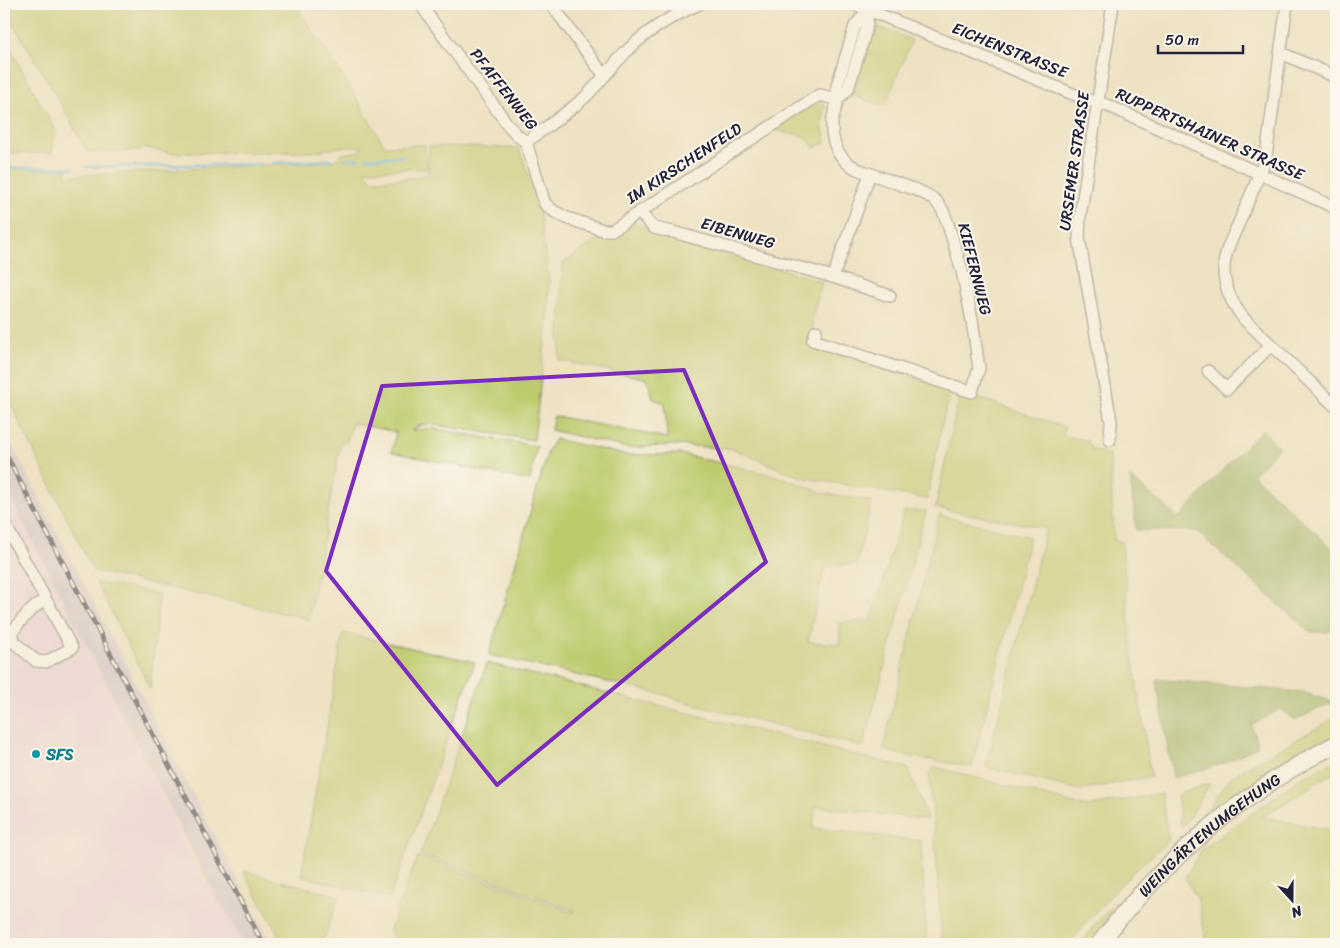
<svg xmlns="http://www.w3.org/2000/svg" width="1340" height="948" font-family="Sriracha,sans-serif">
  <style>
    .built { fill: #edd0e9 }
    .industrial { fill: #ccbed4 }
    .green { fill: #becb6d; stroke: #707654 }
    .forest { fill: #96af60; stroke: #5c684e }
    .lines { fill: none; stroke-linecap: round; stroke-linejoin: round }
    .stream { stroke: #64b5df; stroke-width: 3 }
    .street-casing { stroke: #88827f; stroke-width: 14 }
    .secondary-casing { stroke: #88827f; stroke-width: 19 }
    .street { stroke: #fff; stroke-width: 11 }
    .secondary { stroke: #fff; stroke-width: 16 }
    .rail-casing { stroke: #22223b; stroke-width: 5 }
    .rail { stroke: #fbf7ec; stroke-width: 3; stroke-dasharray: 9; stroke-linecap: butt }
    .marked { fill: none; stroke: #7b2cbf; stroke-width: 4; stroke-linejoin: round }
    .culture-dot { fill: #0f9aa8; stroke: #fbf7ec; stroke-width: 2 }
    .labels { text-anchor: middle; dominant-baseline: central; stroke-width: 4; stroke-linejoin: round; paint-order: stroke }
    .street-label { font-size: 16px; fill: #22223b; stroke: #fbf7ec }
    .culture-label { font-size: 16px; font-weight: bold; fill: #0d838f; stroke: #fbf7ec; text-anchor: start }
  </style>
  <rect width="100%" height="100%" fill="#fbf7ec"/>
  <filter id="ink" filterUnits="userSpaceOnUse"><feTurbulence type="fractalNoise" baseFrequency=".02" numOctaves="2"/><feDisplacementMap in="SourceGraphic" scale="10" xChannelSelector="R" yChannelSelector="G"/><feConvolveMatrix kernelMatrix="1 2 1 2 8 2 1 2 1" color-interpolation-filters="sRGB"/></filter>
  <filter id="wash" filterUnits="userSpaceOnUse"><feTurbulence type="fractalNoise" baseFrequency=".0096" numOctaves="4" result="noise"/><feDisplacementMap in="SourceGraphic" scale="20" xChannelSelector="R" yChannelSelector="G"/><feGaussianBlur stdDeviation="1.12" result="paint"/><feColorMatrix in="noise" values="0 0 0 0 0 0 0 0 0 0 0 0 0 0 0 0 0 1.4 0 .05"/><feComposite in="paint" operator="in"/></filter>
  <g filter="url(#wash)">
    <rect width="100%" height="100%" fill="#eee2c3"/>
    <polygon class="built" points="4,487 153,778 195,864 219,903 229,916 243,944 4,944"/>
    <polygon class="industrial" points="4,430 271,944 243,944 229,916 219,903 4,486"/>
    <g class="green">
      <polygon points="4,4 298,4 298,9 339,70 385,146 425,145 427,169 366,170 369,178 373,180 415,178 428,174 429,146 519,148 538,202 549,281 548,317 534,440 428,424 421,425 411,431 428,428 537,446 530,481 392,452 396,432 352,423 347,442 341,442 309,619 93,571 4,391 4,169 68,168 66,176 334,161 342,154 360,151 362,146 342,147 312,152 170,153 146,148 129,151 87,152 51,86 4,9"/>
      <polygon points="879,27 912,40 885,106 853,96 870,36 874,31"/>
      <polygon points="4,37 56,131 52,153 4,153"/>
      <path d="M819,101L823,102L825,106L822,125L826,142L814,148C801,125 788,140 776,128Z"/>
      <polygon points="636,224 728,255 774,267 822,282 812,318 815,347 952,389 943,420 927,499 800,477 733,449 677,445 627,448 551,430 554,416 667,438 665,403 653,399 648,379 559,360 563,263 600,238"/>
      <polygon points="960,392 1059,425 1065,428 1063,435 1087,441 1092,449 1110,455 1114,540 1122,542 1132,652 1151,777 1079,790 986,767 1046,528 935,508"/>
      <polygon points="555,439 626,455 681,454 781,477 823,493 872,501 857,564 825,566 808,642 840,644 839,623 871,620 904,511 926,511 863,747 679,700 669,696 489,655 548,451"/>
      <polygon points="939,515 1030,537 972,767 897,754 883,749"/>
      <polygon points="96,582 159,594 150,689 150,688"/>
      <polygon points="343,633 475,662 390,898 301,876"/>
      <path d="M487,663L908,768L928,820L816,806L813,828L921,841L927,944H572L562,940L559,944H402C394,940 390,937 390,928L418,856L572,912L576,911L420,854L426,839Z"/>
      <polygon points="1336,717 1336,735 1193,829 1232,776"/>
      <polygon points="1336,761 1336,773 1328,776 1262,817 1336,831 1336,871 1333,881 1336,890 1336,944 1207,944 1198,900 1185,878 1201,850 1303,776"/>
      <polygon points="936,767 1086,807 1161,793 1169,841 1134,871 1087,921 1070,944 942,944 935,840 929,774 932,769"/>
      <polygon points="1210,784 1189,819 1181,827 1177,795 1204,785"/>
      <polygon points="1169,850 1171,853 1093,944 1081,944 1096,923"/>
      <polygon points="243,871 339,896 322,944 284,944"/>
    </g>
    <g class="forest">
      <polygon points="1262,430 1279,447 1253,475 1336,552 1336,622 1329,632 1310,632 1196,531 1136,530 1130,477 1179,518 1226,466"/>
      <polygon points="1156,679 1303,692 1334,702 1295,720 1281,709 1251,725 1258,746 1225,763 1173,778"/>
    </g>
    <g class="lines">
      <g class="stream">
        <polyline points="367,158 404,156"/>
        <polyline points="346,159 358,159"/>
        <polyline points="273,163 332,160"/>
        <polyline points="86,167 262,164"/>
        <polyline points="4,168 73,168"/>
      </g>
    </g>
  </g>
  <g filter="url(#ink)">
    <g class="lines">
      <g class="street-casing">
        <g id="street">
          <polyline points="420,4 508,125 518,136 526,142 545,204 555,212 567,218 603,230 612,230 819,95 838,99"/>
          <polyline points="551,4 597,66 605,75"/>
          <polyline points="854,4 1085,99 1109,106 1336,208"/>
          <path d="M1287,4L1266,157C1258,180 1247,203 1238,225C1232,238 1225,251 1224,266C1223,286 1232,304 1244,319L1336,407"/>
          <polyline points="1281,53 1336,77"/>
          <polyline points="838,99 848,89 866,30 868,11"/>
          <path d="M526,142C545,128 566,114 584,98C601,82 614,63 631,47C651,28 674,15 699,4"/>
          <polyline points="639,212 654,228 673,232 833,277 890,296"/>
          <polyline points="833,277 870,174"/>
          <polyline points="816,331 813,340 972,392 979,368 972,320 962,271 948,224 943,211 936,201 927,195 919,191 857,169 846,162 838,152 834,142 832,133 832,121 838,99 837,86 855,26 868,10 868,11"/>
          <polyline points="1208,371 1227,389 1271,345"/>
          <polyline points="1110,440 1111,421 1079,238 1080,217 1113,4"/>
          <path d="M4,524L8,530L72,648L46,662L36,661L15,643L12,633C21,619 31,608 45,600"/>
        </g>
      </g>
      <g class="secondary-casing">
        <g id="secondary">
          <path id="s1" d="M1099,944C1163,861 1242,792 1336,744"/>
        </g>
      </g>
      <use href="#street" class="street"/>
      <use href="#secondary" class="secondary"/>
      <g class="rail-casing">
        <polyline id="rail" points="4,451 263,944"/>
      </g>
      <use href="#rail" class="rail"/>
    </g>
  </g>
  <path d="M0 0H1340V948H0ZM684,370L766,562L497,785L326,571L382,386Z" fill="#eee2c3" fill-opacity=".55" fill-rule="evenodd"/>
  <path class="marked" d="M684,370L766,562L497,785L326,571L382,386Z"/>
  <circle class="culture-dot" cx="36" cy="754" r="5"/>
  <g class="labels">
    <g class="street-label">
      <text transform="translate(1010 50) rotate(22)">EICHENSTRASSE</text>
      <text transform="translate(504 89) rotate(52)">PFAFFENWEG</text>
      <text transform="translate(1210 134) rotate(24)">RUPPERTSHAINER STRASSE</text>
      <text transform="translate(1074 161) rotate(-82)">URSEMER STRASSE</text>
      <text transform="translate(684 163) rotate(-33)">IM KIRSCHENFELD</text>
      <text transform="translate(738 233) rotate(16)">EIBENWEG</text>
      <text transform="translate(975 269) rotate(76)">KIEFERNWEG</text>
      <text stroke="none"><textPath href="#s1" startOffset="156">WEINGÄRTENUMGEHUNG</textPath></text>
    </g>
    <g class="culture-label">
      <text x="46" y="754">SFS</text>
    </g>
  </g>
  <rect width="1340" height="948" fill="none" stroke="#fbf7ec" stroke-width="20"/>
  <g transform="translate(1292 900) rotate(159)" stroke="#fbf7ec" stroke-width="4" paint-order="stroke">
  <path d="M0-4L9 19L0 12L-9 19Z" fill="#22223b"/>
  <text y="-8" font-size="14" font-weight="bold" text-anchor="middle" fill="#22223b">N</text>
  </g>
  <path d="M1158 45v8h85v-8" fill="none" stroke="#22223b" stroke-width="2.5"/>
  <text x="1165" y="45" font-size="15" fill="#22223b" stroke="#fbf7ec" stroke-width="4" paint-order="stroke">50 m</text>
</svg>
